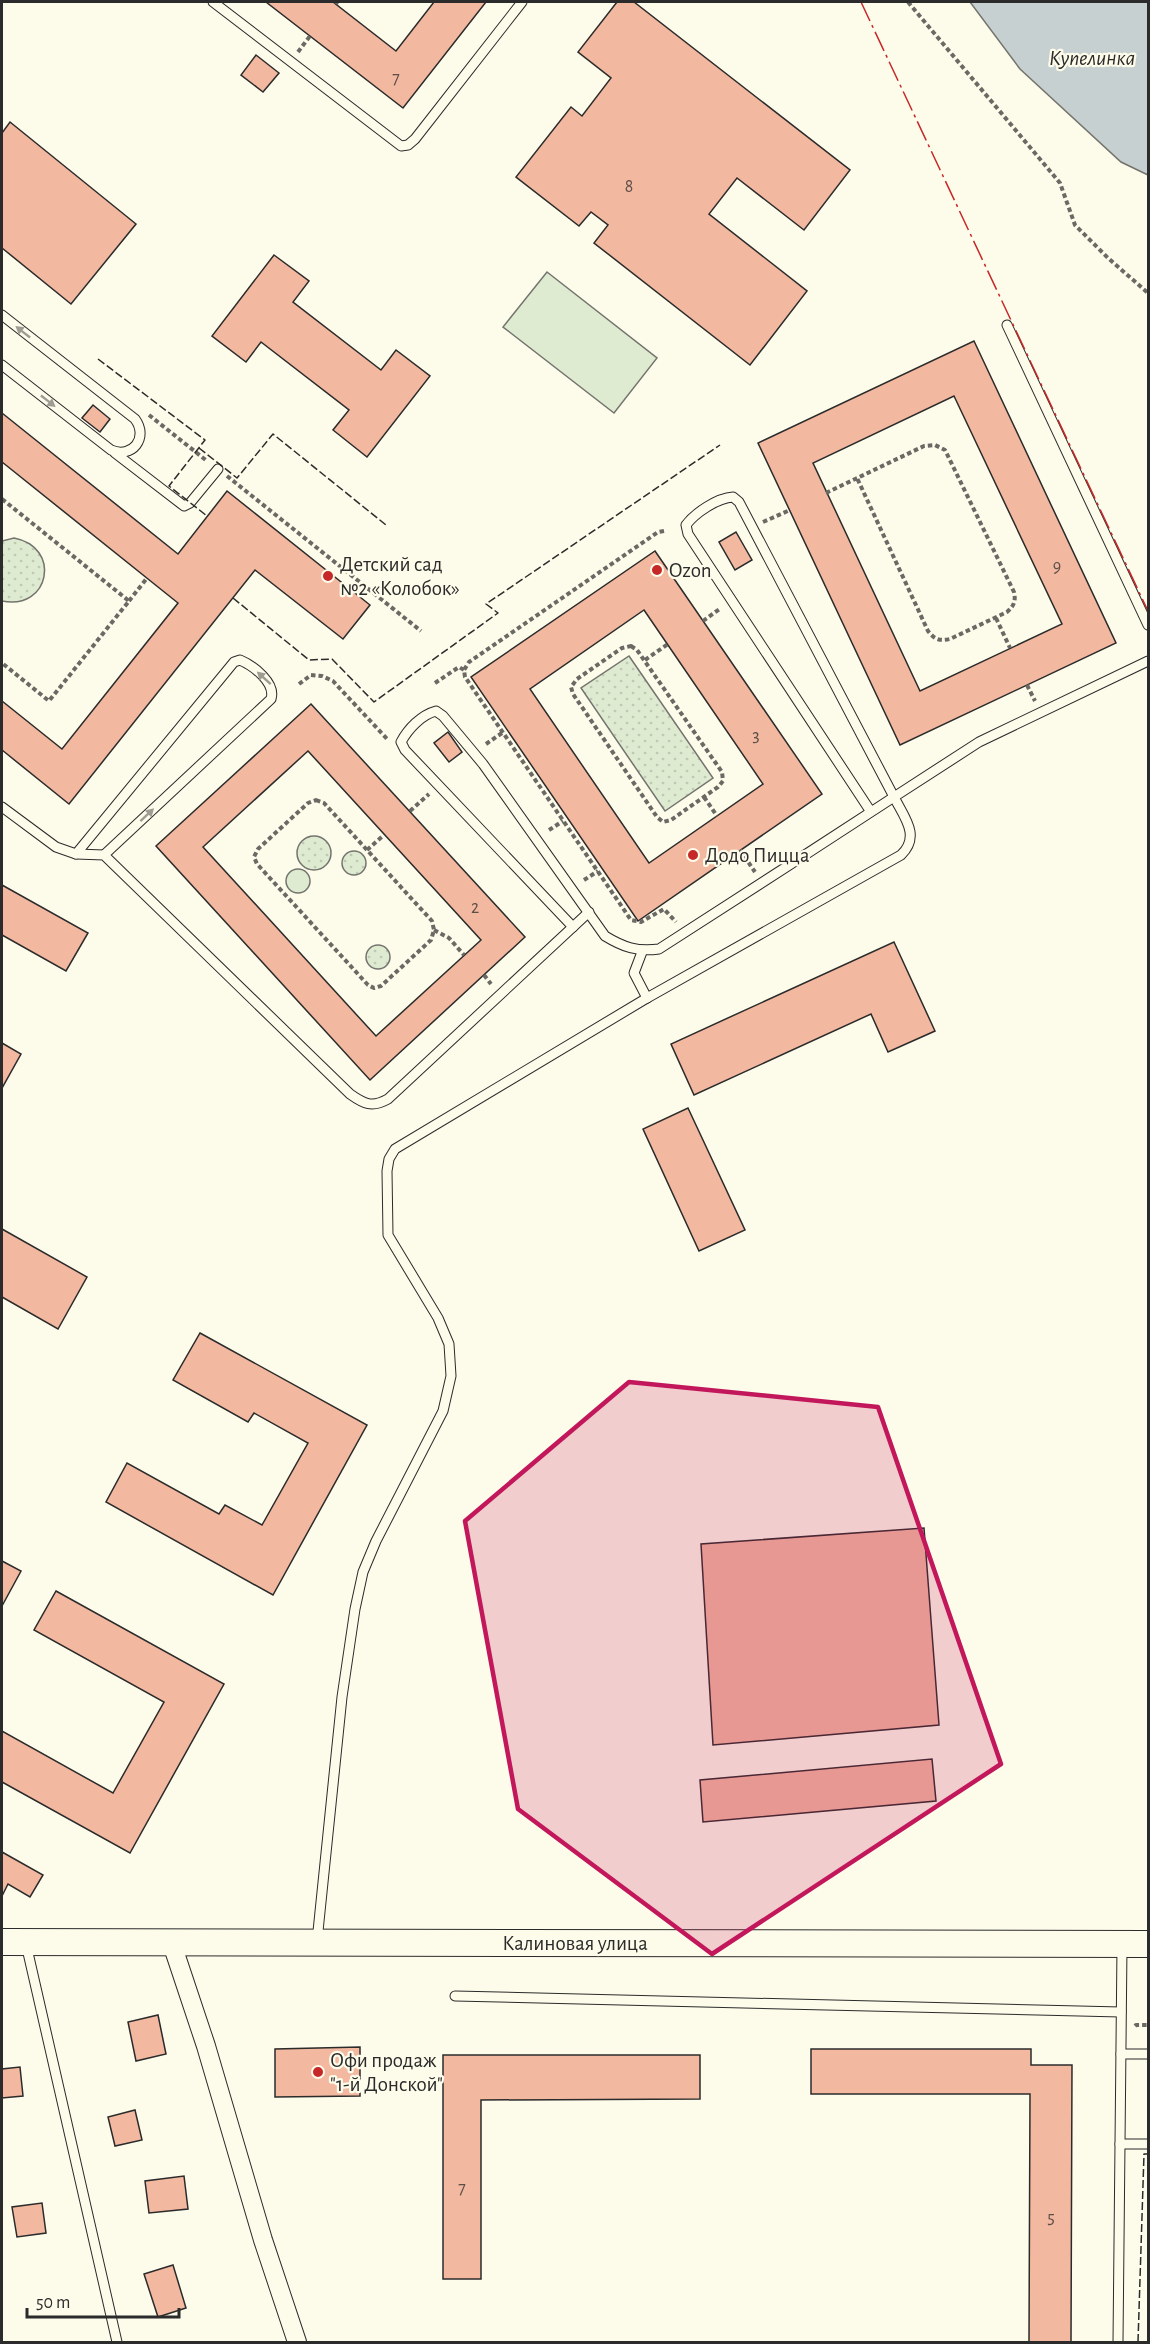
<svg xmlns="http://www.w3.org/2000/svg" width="1150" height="2344" font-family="'Alegreya Sans',sans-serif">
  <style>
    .grass { fill: url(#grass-dots); stroke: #74746e; stroke-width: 1.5 }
    .pitch { fill: #deebd1; stroke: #74746e; stroke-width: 1.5 }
    .water { fill: #c7d0d0; stroke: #74746e; stroke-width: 1.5 }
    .building { fill: #f2b8a0; stroke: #2b2b2b; stroke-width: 1.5; fill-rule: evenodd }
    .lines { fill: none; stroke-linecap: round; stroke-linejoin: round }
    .lane-casing { stroke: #2b2b2b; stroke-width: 11 }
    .street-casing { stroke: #2b2b2b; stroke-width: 20 }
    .secondary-casing { stroke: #2b2b2b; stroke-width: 28 }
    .path { stroke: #6a6964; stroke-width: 4; stroke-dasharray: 4.5 3; stroke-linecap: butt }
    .lane { stroke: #fdfbea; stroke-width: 9 }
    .street { stroke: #fdfbea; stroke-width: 18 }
    .secondary { stroke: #fdfbea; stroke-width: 26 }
    .fence { stroke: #2b2b2b; stroke-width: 1.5; stroke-dasharray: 8 3; stroke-linecap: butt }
    .power { stroke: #c62828; stroke-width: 1.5; stroke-dasharray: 21 4.5 3 4.5; stroke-linecap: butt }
    .oneway { fill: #9e9d94 }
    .marked { fill: #c2185b; fill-opacity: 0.2; stroke: #c2185b; stroke-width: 4.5; stroke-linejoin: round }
    .poi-dot { fill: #c62828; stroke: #fdfbea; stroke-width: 2 }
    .labels { text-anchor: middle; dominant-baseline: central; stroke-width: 4.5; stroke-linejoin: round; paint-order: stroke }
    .number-label { font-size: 18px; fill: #5d4e48 }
    .poi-label { font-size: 21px; fill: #2b2b2b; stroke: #fdfbea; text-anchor: start }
    .street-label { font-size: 21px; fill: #2b2b2b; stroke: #fdfbea }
    .water-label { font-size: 22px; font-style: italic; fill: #2b2b2b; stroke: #fdfbea }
  </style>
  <defs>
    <pattern id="grass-dots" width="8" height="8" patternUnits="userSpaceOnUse" patternTransform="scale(1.5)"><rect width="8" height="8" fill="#deebd1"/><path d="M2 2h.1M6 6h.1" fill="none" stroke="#bfcab4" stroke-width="1.8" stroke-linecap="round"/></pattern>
  </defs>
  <rect width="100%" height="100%" fill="#fdfbea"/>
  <g class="grass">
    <path d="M14,538C62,547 50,611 2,601V541Z"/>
    <polygon points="629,656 713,778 665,811 581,688"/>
    <circle cx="314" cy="853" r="17"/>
    <circle cx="354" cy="863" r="12"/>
    <circle cx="378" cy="957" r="12"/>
  </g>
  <g class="pitch">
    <polygon points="547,272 657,358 614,413 503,327"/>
    <circle cx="298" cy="881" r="12"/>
  </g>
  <polygon class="water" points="970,2 1148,2 1148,175 1121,162 1020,69"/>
  <g class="building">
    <polygon points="266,2 333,2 396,51 434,2 486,2 403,108"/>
    <polygon points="617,2 634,2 850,170 804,230 737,178 709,214 807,291 750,365 594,243 608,225 591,212 579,226 516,177 571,107 582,116 611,78 578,52"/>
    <polygon points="256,55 279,73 263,92 241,75"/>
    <polygon points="10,122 136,224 71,304 2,248 2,133"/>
    <polygon points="274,255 309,281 293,302 381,370 396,350 430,376 367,457 333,430 349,410 261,342 246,362 212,336"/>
    <path d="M974,341L1116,643L900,745L758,443ZM954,396L1062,624L920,691L813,463Z"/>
    <polygon points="93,405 110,419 100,432 82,418"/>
    <polygon points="2,413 178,554 227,491 370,605 343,639 255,570 69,804 2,750 2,701 62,749 178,603 2,462"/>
    <polygon points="736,532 752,560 735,570 719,542"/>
    <path d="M655,551L822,794L638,921L471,677ZM644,610L763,784L649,863L530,689Z"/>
    <path d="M311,704L525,937L370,1080L156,846ZM308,751L481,940L376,1036L203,847Z"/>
    <polygon points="448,732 462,752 449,762 434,743"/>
    <polygon points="2,885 88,933 66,971 2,935"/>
    <polygon points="894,942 935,1031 888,1052 871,1014 694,1095 671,1044"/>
    <polygon points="2,1043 21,1054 2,1088"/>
    <polygon points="688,1108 745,1230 699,1251 643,1129"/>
    <polygon points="2,1229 87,1277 58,1329 2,1297"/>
    <polygon points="200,1333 367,1425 273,1595 106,1502 127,1463 219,1514 225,1505 262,1525 308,1443 254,1413 248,1422 173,1380"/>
    <polygon points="924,1528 939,1725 713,1745 701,1544"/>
    <polygon points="2,1561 21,1571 2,1606"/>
    <polygon points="56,1591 224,1684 130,1853 2,1782 2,1731 113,1793 164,1702 34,1630"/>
    <polygon points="932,1759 936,1801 703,1822 700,1780"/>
    <polygon points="2,1852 43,1875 30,1897 8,1884 2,1896"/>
    <polygon points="158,2015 166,2054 136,2061 128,2022"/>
    <polygon points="360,2047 360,2096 275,2097 275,2049"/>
    <polygon points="811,2049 1031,2049 1031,2065 1072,2065 1071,2342 1029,2342 1030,2094 811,2094"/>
    <polygon points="443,2055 700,2055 700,2099 481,2100 481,2279 443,2279"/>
    <polygon points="20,2067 23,2096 2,2098 2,2069"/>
    <polygon points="135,2110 142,2140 115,2146 108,2117"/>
    <polygon points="184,2176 188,2209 149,2213 145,2181"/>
    <polygon points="42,2203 46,2233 17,2237 12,2207"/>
    <polygon points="173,2265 186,2308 158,2317 144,2274"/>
  </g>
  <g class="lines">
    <g class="lane-casing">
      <g id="lane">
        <polyline points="213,2 401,146 408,145 415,139 522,2"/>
        <path d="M2,315L135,419C149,438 132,459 111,450L2,365"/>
        <polyline points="1007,325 1148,625"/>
        <polyline points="115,453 184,506 190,503 218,469"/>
        <path d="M2,807L56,847L76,854L104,855L350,1094C364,1104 372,1108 388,1099L589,912"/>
        <path d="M76,854L234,662L240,660C254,666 276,683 271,699L104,855"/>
        <path d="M573,927L405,750L401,742C408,729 421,715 436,711L443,716L483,764L605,936C623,947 637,952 659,949C737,899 816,848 894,797L739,502L733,497C717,498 695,513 686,525L688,534L871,812"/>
        <polyline points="642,952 634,973 647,998"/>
        <path d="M317,1941L342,1697L355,1609L363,1572L376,1541L443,1411L451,1376L449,1344L438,1318L388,1235L387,1171L389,1159L395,1149L647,998L901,855C921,836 904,817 894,797L979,742L1148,661"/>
        <polyline points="26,1944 117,2342"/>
        <polyline points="455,1996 1121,2012"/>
        <polyline points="1121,2054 1148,2054"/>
        <polyline points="1120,2144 1148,2144"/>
        <polyline points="1118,2342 1122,1946"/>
      </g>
    </g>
    <g class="street-casing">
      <polyline id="street" points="172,1944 206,2046 263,2240 297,2342"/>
    </g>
    <g class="secondary-casing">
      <polyline id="secondary" points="2,1942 1148,1944"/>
    </g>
    <g class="path">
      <polyline points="908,2 1060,183 1075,225 1108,258 1148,293"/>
      <polyline points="336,4 337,2"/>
      <polyline points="298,52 310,36"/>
      <polyline points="149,415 207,461"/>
      <polyline points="227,476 421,631"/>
      <path d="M826,493L924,446L935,445L945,450L1014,592C1016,601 1014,606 1007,612L950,639C940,641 935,640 928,631L857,478"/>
      <polyline points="2,499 129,601 49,701 2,663"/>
      <polyline points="763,522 790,510"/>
      <polyline points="664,531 658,532 469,662 464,670 465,677 631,920 641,922 664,909 676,922"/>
      <polyline points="129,601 147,578"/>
      <polyline points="996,618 1010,648"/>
      <polyline points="703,621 721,608"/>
      <polygon points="631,646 637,650 722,772 723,781 718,787 671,820 663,822 657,817 573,694 571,687 577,679 622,648"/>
      <polyline points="645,660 668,644"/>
      <polyline points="435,683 459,667 464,670"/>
      <polyline points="299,684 311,675 322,676 333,681 388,740"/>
      <polyline points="1027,685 1035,701"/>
      <polyline points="486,744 502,733"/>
      <polyline points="704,797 717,816"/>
      <polygon points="316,800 324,803 432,921 434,930 431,940 381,986 374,988 368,985 257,864 254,857 258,849 308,803"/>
      <polyline points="410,811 429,794"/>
      <polyline points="549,830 563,821"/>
      <polyline points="367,850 384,835"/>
      <polyline points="740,850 755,872"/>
      <polyline points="584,880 598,871"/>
      <polyline points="434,930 449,938 464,955"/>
      <polyline points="484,975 491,984"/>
      <polyline points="1135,2026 1136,2025 1148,2025"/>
    </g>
    <use href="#lane" class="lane"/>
    <use href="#street" class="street"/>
    <use href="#secondary" class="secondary"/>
    <g class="fence">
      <polyline points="98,359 205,440 169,486 207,516"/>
      <polyline points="199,448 237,478 273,434 386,525"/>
      <polyline points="233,598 309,660 332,659 374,702 498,613 486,604 720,445"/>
      <polyline points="1138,2342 1144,2154 1148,2154"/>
    </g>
    <polyline class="power" points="861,2 1148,611"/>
  </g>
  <defs><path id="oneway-solid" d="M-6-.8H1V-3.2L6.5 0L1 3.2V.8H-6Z" transform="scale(1.5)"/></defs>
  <g class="oneway">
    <use href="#oneway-solid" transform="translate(23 332) rotate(-142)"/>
    <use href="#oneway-solid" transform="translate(48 401) rotate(38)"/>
    <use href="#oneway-solid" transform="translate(264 678) rotate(-138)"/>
    <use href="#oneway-solid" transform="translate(147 815) rotate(-43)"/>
  </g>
  <path class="marked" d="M629,1382L878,1407L1001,1764L712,1954L518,1809L465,1521Z"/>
  <g class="poi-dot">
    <circle cx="657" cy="570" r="6"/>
    <circle cx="328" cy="576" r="6"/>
    <circle cx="693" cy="855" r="6"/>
    <circle cx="318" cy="2072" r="6"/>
  </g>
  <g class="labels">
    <g class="number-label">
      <text x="396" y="79">7</text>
      <text x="629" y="187">8</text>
      <text x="1057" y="567">9</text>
      <text x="756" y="736">3</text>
      <text x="475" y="908">2</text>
      <text x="462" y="2189">7</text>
      <text x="1051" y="2218">5</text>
    </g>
    <g class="poi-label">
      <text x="340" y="564">Детский сад<tspan x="340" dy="24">№2 «Колобок»</tspan></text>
      <text x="669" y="570">Ozon</text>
      <text x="705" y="855">Додо Пицца</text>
      <text x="330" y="2060">Офи продаж<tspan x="330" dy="24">"1-й Донской"</tspan></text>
    </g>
    <g class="street-label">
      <text x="575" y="1943">Калиновая улица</text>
    </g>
    <g class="water-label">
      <text x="1092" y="58">Купелинка</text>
    </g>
  </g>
  <rect width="1150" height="2344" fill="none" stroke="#2b2b2b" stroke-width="6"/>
  <path d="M27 2308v9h152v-9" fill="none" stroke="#2b2b2b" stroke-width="3"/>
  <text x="36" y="2308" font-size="18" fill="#2b2b2b" stroke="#fdfbea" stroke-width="4.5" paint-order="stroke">50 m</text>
</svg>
